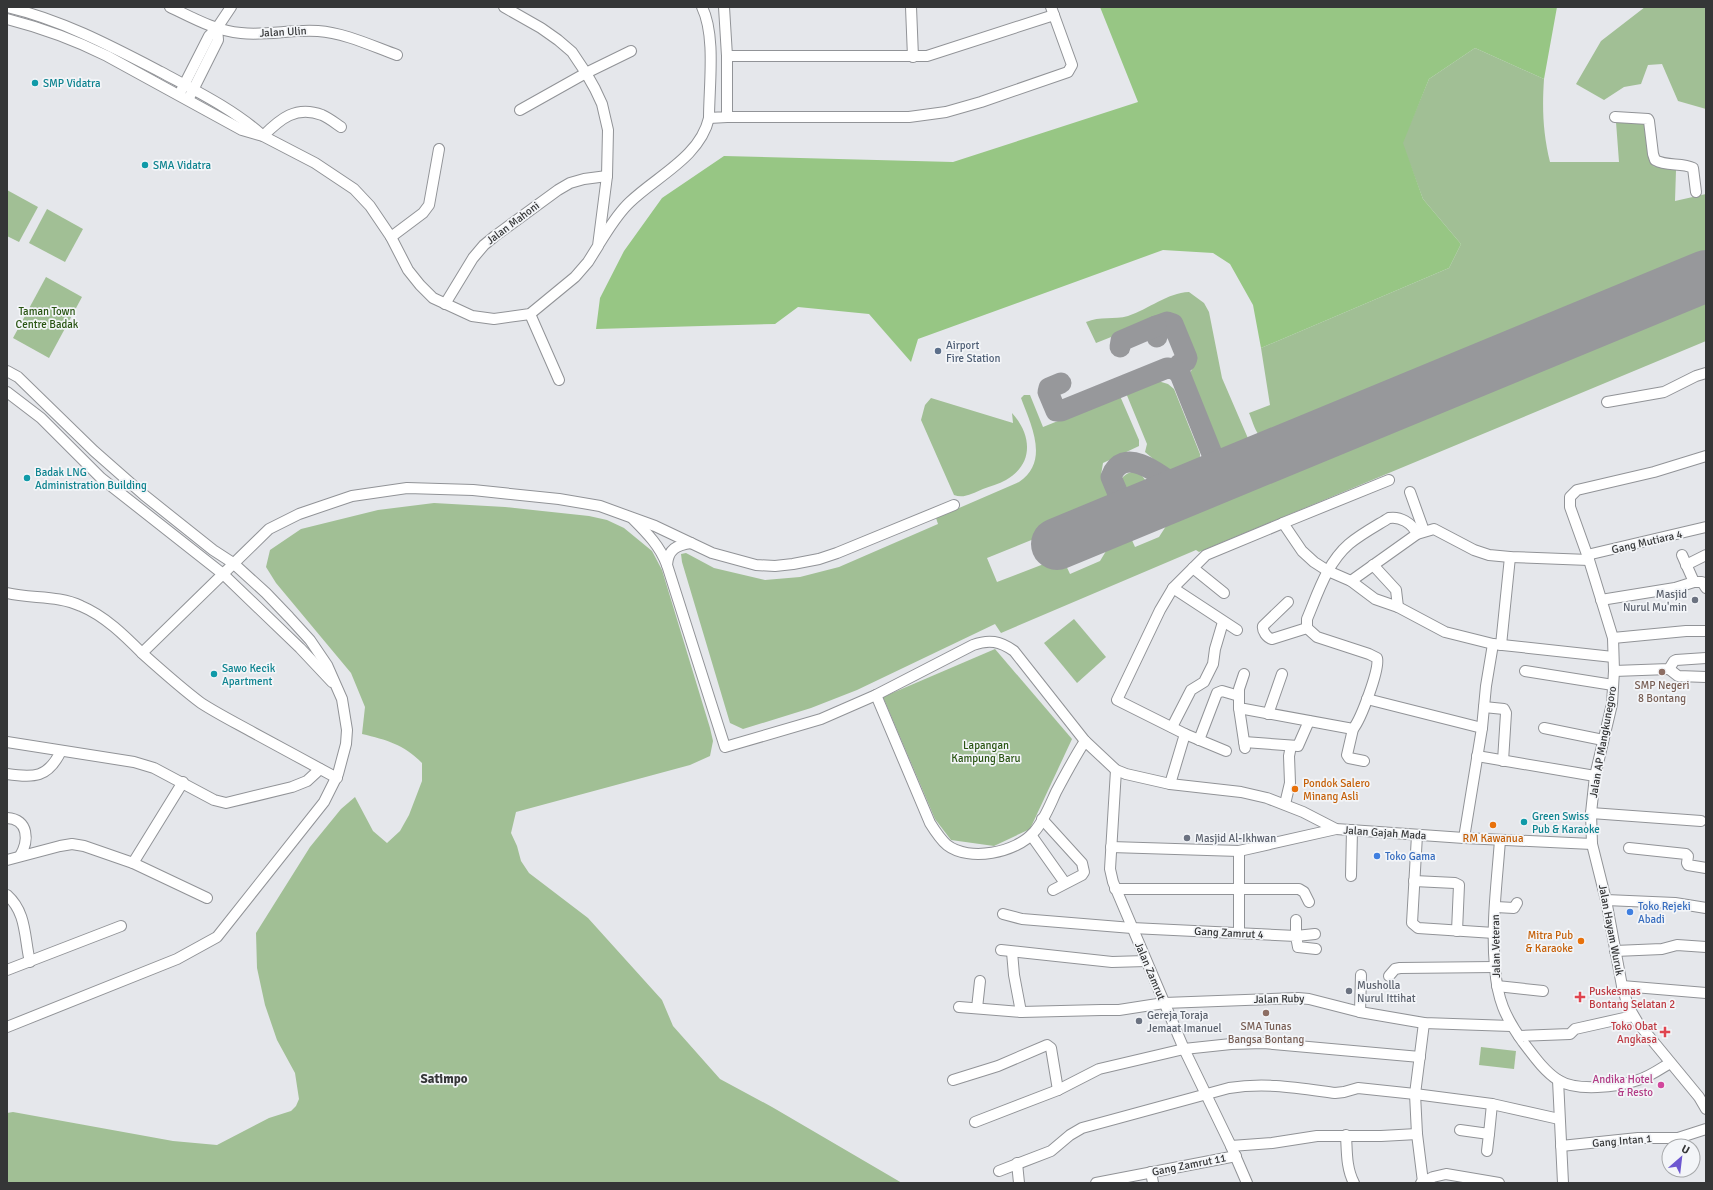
<svg xmlns="http://www.w3.org/2000/svg" width="1713" height="1190" font-family="Signika,sans-serif">
  <style>
    .green { fill: #a1bf95 }
    .forest { fill: #97c684 }
    .lines { fill: none; stroke-linecap: round; stroke-linejoin: round }
    .taxiway { stroke: #97989b; stroke-width: 21 }
    .runway { stroke: #97989b; stroke-width: 52 }
    .minor-casing { stroke: #919397; stroke-width: 12 }
    .minor { stroke: #fff; stroke-width: 10 }
    .culture-dot { fill: #0f9aa8; stroke: #f3f5f8; stroke-width: 1.5 }
    .service-dot { fill: #5c6f8a; stroke: #f3f5f8; stroke-width: 1.5 }
    .worship-dot { fill: #6b7280; stroke: #f3f5f8; stroke-width: 1.5 }
    .education-dot { fill: #8d6e63; stroke: #f3f5f8; stroke-width: 1.5 }
    .food-dot { fill: #e8710a; stroke: #f3f5f8; stroke-width: 1.5 }
    .shop-dot { fill: #3f7fe0; stroke: #f3f5f8; stroke-width: 1.5 }
    .health-dot { fill: #e0444e; stroke: #f3f5f8; stroke-width: 1.5 }
    .hotel-dot { fill: #d1479c; stroke: #f3f5f8; stroke-width: 1.5 }
    .labels { text-anchor: middle; dominant-baseline: central; stroke-width: 3.5; stroke-linejoin: round; paint-order: stroke }
    .street-label { font-size: 11px; fill: #353637; stroke: #f3f5f8 }
    .culture-label { font-size: 11px; fill: #0d838f; stroke: #f3f5f8; text-anchor: start }
    .park-label { font-size: 11px; fill: #295412; stroke: #f3f5f8 }
    .service-label { font-size: 11px; fill: #4e5e75; stroke: #f3f5f8; text-anchor: start }
    .worship-label { font-size: 11px; fill: #5b616d; stroke: #f3f5f8; text-anchor: start }
    .education-label { font-size: 11px; fill: #785e54; stroke: #f3f5f8 }
    .food-label { font-size: 11px; fill: #c56008; stroke: #f3f5f8; text-anchor: start }
    .shop-label { font-size: 11px; fill: #366cbe; stroke: #f3f5f8; text-anchor: start }
    .health-label { font-size: 11px; fill: #be3a42; stroke: #f3f5f8; text-anchor: start }
    .hotel-label { font-size: 11px; fill: #b23c85; stroke: #f3f5f8; text-anchor: end }
    .quarter-label { font-size: 13px; font-weight: bold; fill: #353637; stroke: #f3f5f8 }
  </style>
  <rect width="100%" height="100%" fill="#e5e7eb"/>
  <g class="green">
    <polygon points="1645,7 1706,7 1706,109 1678,101 1662,64 1648,65 1641,84 1624,87 1604,100 1576,84 1601,41"/>
    <path d="M1475,48L1544,79C1542,109 1543,133 1550,162H1619L1616,122L1644,123L1653,166L1676,170L1675,201L1706,194V261L1270,442C1256,439 1254,424 1249,413L1270,405L1261,348L1449,268L1461,244L1423,199L1402,143L1429,79Z"/>
    <polygon points="7,190 38,207 19,242 7,236"/>
    <polygon points="47,209 83,229 65,262 29,243"/>
    <polygon points="46,277 82,297 49,358 13,338"/>
    <path d="M1706,291V341L1199,552L1196,550L1001,633L995,624L857,690L811,708L743,729L730,723L682,562L681,554L686,553L714,568L765,580L800,577L839,567L938,524L936,518L1019,482C1050,461 1031,425 1021,398L1024,395H1030L1043,427L1120,396L1139,440V446L1103,463L1101,475L1113,507L987,558L997,582L1062,557L1070,574L1100,561L1117,533L1127,529L1135,547L1159,537L1177,509Z"/>
    <path d="M1189,292L1204,303L1209,312L1222,378L1250,443L1246,452L1231,458L1225,457L1215,448L1189,385C1188,377 1190,372 1194,366L1172,313L1096,343L1086,322C1100,316 1114,320 1128,316C1149,309 1167,293 1189,292Z"/>
    <path d="M1158,381L1168,384L1174,389L1200,454C1200,470 1195,473 1182,478L1163,467L1145,452L1147,444L1126,393Z"/>
    <path d="M931,398L1013,423L1012,413C1032,435 1034,464 1006,480C999,484 990,486 983,489C973,493 964,499 954,495L921,420L925,405Z"/>
    <path d="M1132,472C1139,473 1143,475 1146,482L1143,490L1130,496C1119,487 1117,476 1132,472Z"/>
    <path d="M434,503L505,507L589,516L607,520L624,528L652,551L662,570L710,728L713,741L710,756L690,765L516,812L511,833L517,846L521,861L529,873L588,918L662,1000L673,1026L720,1079L772,1107L902,1183H7V1113L13,1112L173,1141L217,1145L269,1118L291,1111L296,1106L299,1099L295,1073L277,1040L265,1005L257,968L256,933L310,847L341,809L355,797L373,831L387,843L400,831L409,815L422,781V763C403,744 387,740 362,734L365,707L351,673L276,583L266,567L270,550L301,529L378,510Z"/>
    <polygon points="1074,619 1106,657 1077,683 1044,643"/>
    <polygon points="995,649 1072,739 1030,829 994,846 951,840 935,819 883,697"/>
    <polygon points="1481,1047 1516,1051 1514,1069 1479,1065"/>
  </g>
  <polygon class="forest" points="1100,7 1557,7 1544,79 1475,48 1429,79 1403,143 1423,199 1461,244 1449,268 1261,348 1253,305 1230,264 1213,253 1163,250 918,339 911,362 869,314 798,307 775,324 596,329 600,298 624,251 662,198 724,156 953,162 1138,102"/>
  <g class="lines">
    <g class="taxiway">
      <polyline points="1157,337 1155,330 1156,326 1167,322 1173,324 1187,358 1186,361 1180,364 1180,374"/>
      <polyline points="1120,347 1121,341 1156,326"/>
      <polyline points="1061,383 1049,388 1048,392 1056,411 1061,411 1167,368 1174,369 1180,374 1216,464"/>
      <polyline points="1205,483 1214,473 1216,464 1222,468 1234,471"/>
      <path d="M1127,515L1111,477C1124,441 1167,480 1184,492"/>
    </g>
    <polyline class="runway" points="1057,544 1706,276"/>
    <g class="minor-casing">
      <g id="minor">
        <path d="M7,7C62,20 111,46 161,72C196,91 233,109 262,135"/>
        <path d="M170,7C193,18 216,31 241,33C267,36 292,29 318,31C345,33 372,46 397,55"/>
        <polyline points="911,7 913,57"/>
        <path d="M7,19C42,28 75,40 107,56L242,130L263,136L315,163L354,189L370,206L391,237L408,270L420,285L433,298L472,316L494,319L530,314L575,277L588,262L598,246L607,176L608,130L602,104L595,89L586,73L572,52L558,40L541,28L504,7"/>
        <polyline points="727,56 927,56 1054,15"/>
        <polyline points="181,91 209,36 217,28 231,7"/>
        <polyline points="190,96 218,40 217,28"/>
        <polyline points="520,110 586,73 631,51"/>
        <polyline points="727,117 909,117 946,112 981,102 1068,72 1072,65 1051,7"/>
        <path d="M1615,117L1648,119L1649,121L1653,154L1655,160C1667,167 1682,162 1693,168L1696,192"/>
        <polyline points="709,118 727,117 727,56 724,7"/>
        <path d="M263,136C280,119 296,105 322,115C329,118 335,123 341,127"/>
        <polyline points="391,237 423,213 429,205 439,149"/>
        <path d="M599,244C608,230 617,214 630,202C657,176 700,157 709,118C709,85 716,36 702,7"/>
        <polyline points="445,304 473,258 484,245 495,236 558,190 570,183 584,179 607,176"/>
        <polyline points="530,314 559,380"/>
        <polyline points="7,371 18,377 94,451 144,495 213,550 233,563 266,593 289,617 310,640 327,665 342,699 347,730 346,744 338,774 324,802 217,937 177,959 7,1027"/>
        <polyline points="7,392 41,418 101,478 223,574 300,648 332,682"/>
        <polyline points="1607,402 1664,392 1696,376 1706,373"/>
        <polyline points="1706,456 1654,472 1577,490 1570,497 1570,507 1589,560 1613,638 1614,671 1612,704 1595,776 1591,813 1592,844 1606,900 1622,986 1628,1006 1638,1023 1699,1097 1706,1109"/>
        <polyline points="1410,492 1424,531"/>
        <path d="M633,519C647,533 660,546 667,565"/>
        <polyline points="1283,523 1389,480"/>
        <path d="M691,543C677,545 668,549 667,565L725,747L821,719L876,695L973,645C989,639 1000,641 1014,651L1085,741L1116,770L1126,774L1170,784L1241,792L1267,798L1303,812L1336,829L1464,838L1592,844"/>
        <polyline points="1587,555 1706,527"/>
        <polyline points="1373,565 1396,590 1398,607"/>
        <polyline points="1686,565 1706,555"/>
        <polyline points="1193,568 1224,593"/>
        <polyline points="1351,581 1417,534 1434,529 1474,550 1489,555 1510,557 1589,560"/>
        <polyline points="1694,582 1702,582 1706,588"/>
        <path d="M7,593C31,599 58,595 81,606C105,616 125,636 143,654C162,671 181,688 201,703C218,714 236,723 254,733C282,748 309,763 337,778"/>
        <polyline points="1601,600 1675,588 1694,582 1682,555"/>
        <path d="M1288,602L1263,626C1262,631 1267,638 1272,639L1307,628"/>
        <polyline points="1237,630 1173,588 1206,555 1283,523 1302,551 1314,562 1328,571 1351,581 1375,599 1398,607 1445,632 1493,644 1613,657"/>
        <polyline points="1613,638 1686,631 1706,631"/>
        <polyline points="1501,645 1510,557"/>
        <polyline points="142,653 269,529 299,514 352,496 407,488 473,490 559,499 600,506 655,526 712,553 756,565 775,566 793,564 819,559 837,553 954,505"/>
        <polyline points="1669,669 1678,676 1706,677"/>
        <polyline points="1525,671 1613,685"/>
        <polyline points="1614,671 1669,669 1674,661 1676,660 1706,658"/>
        <path d="M1244,674L1239,689V708L1353,729C1361,719 1380,669 1377,658L1369,654L1317,637L1307,628V619C1318,593 1327,563 1349,544C1361,534 1376,526 1389,518C1400,516 1412,523 1417,534"/>
        <path d="M876,695L930,823C935,831 940,839 947,845C969,862 1016,853 1034,832C1044,821 1050,805 1056,792C1065,775 1074,758 1085,741"/>
        <polyline points="1367,699 1482,728"/>
        <polyline points="1484,707 1504,709 1506,713 1503,761"/>
        <polyline points="1239,708 1245,748"/>
        <polyline points="1268,714 1282,674"/>
        <polyline points="1172,727 1191,690 1204,682 1213,664 1215,649 1223,622"/>
        <polyline points="1544,728 1603,740"/>
        <polyline points="1353,729 1347,755 1349,758 1364,761"/>
        <polyline points="1185,734 1226,751"/>
        <polyline points="1199,740 1217,693 1222,691 1239,696"/>
        <polyline points="7,742 134,762 154,768 214,800 226,803 292,787 307,781 320,769"/>
        <polyline points="1244,742 1298,746 1309,721"/>
        <polyline points="1477,756 1595,776"/>
        <polyline points="1116,770 1110,869 1113,882 1184,1049 1231,1146 1247,1183"/>
        <path d="M7,774C34,778 48,778 61,751"/>
        <polyline points="1170,784 1185,734 1117,700 1160,610 1173,588"/>
        <polyline points="1285,804 1290,783 1289,756 1291,746"/>
        <polyline points="1591,813 1701,821"/>
        <path d="M7,818C29,819 29,841 20,856"/>
        <polyline points="1042,819 1082,863 1084,872 1082,875 1053,890"/>
        <polyline points="1031,835 1065,883"/>
        <polyline points="1417,835 1412,923 1418,928 1494,933"/>
        <polyline points="1464,838 1482,728 1486,686 1493,644"/>
        <path d="M1500,840C1497,882 1491,925 1495,967C1497,999 1505,1017 1523,1042C1533,1055 1544,1071 1558,1080C1577,1092 1617,1087 1638,1080C1649,1077 1660,1069 1670,1063"/>
        <polyline points="1111,847 1239,851 1336,829"/>
        <polyline points="1629,848 1686,854 1688,856 1687,863 1688,865 1706,868"/>
        <polyline points="7,860 60,846 72,844 84,846 133,863 207,898"/>
        <polyline points="133,863 183,782"/>
        <polyline points="1351,876 1352,830"/>
        <polyline points="1414,881 1455,883 1459,885 1457,931"/>
        <polyline points="1115,889 1299,889 1304,892 1309,902"/>
        <path d="M7,895C27,913 24,937 30,962"/>
        <polyline points="1606,900 1675,903 1706,908"/>
        <polyline points="1496,907 1514,908 1517,903"/>
        <polyline points="1003,914 1022,919 1132,928 1296,936 1298,947 1316,949"/>
        <polyline points="1296,920 1296,936 1315,934"/>
        <polyline points="1239,933 1239,851"/>
        <polyline points="1001,950 1112,962 1146,961"/>
        <polyline points="1615,951 1662,949 1677,945 1706,947"/>
        <polyline points="1012,952 1014,975 1021,1012"/>
        <polyline points="7,970 121,926"/>
        <polyline points="1389,976 1395,969 1400,968 1495,967"/>
        <polyline points="1497,986 1543,991"/>
        <polyline points="1622,986 1706,993"/>
        <polyline points="959,1007 1021,1012 1101,1010 1119,1010 1164,1003 1298,998 1309,999 1360,1012 1424,1023 1511,1026"/>
        <polyline points="977,1008 980,981"/>
        <polyline points="1360,1012 1361,975"/>
        <polyline points="1519,1036 1570,1034 1575,1029 1633,1016"/>
        <polyline points="953,1080 998,1066 1047,1045 1051,1048 1058,1090"/>
        <polyline points="1558,1080 1563,1183"/>
        <polyline points="975,1122 1058,1090 1099,1069 1184,1049 1231,1044 1263,1043 1420,1057"/>
        <polyline points="1460,1130 1489,1134 1492,1104"/>
        <path d="M1346,1135C1347,1151 1346,1168 1354,1183"/>
        <polyline points="1231,1146 1272,1143 1317,1136 1381,1136 1417,1134"/>
        <polyline points="1561,1146 1638,1138 1678,1138 1706,1129"/>
        <polyline points="1487,1151 1489,1134"/>
        <polyline points="1017,1163 1019,1183"/>
        <path d="M999,1171L1051,1151L1070,1135L1082,1128L1229,1088C1266,1082 1298,1088 1335,1093L1344,1092L1358,1088L1415,1094L1492,1104L1559,1119"/>
        <polyline points="1151,1172 1153,1183"/>
        <polyline points="1423,1182 1417,1134 1415,1094 1424,1023"/>
        <polyline points="1096,1183 1236,1156"/>
        <polyline points="1421,1183 1433,1177 1446,1174 1499,1183"/>
      </g>
    </g>
    <use href="#minor" class="minor"/>
  </g>
  <g class="culture-dot">
    <circle cx="35" cy="83" r="4"/>
    <circle cx="145" cy="165" r="4"/>
    <circle cx="27" cy="478" r="4"/>
    <circle cx="214" cy="674" r="4"/>
    <circle cx="1524" cy="822" r="4"/>
  </g>
  <circle class="service-dot" cx="938" cy="351" r="4"/>
  <g class="worship-dot">
    <circle cx="1695" cy="600" r="4"/>
    <circle cx="1187" cy="838" r="4"/>
    <circle cx="1349" cy="991" r="4"/>
    <circle cx="1139" cy="1021" r="4"/>
  </g>
  <g class="education-dot">
    <circle cx="1662" cy="672" r="4"/>
    <circle cx="1266" cy="1013" r="4"/>
  </g>
  <g class="food-dot">
    <circle cx="1295" cy="789" r="4"/>
    <circle cx="1493" cy="825" r="4"/>
    <circle cx="1581" cy="941" r="4"/>
  </g>
  <g class="shop-dot">
    <circle cx="1377" cy="856" r="4"/>
    <circle cx="1630" cy="912" r="4"/>
  </g>
  <g class="health-dot">
    <path d="M1578 991h4v4h4v4h-4v4h-4v-4h-4v-4h4z"/>
    <path d="M1663 1026h4v4h4v4h-4v4h-4v-4h-4v-4h4z"/>
  </g>
  <circle class="hotel-dot" cx="1661" cy="1085" r="4"/>
  <g class="labels">
    <g class="street-label">
      <text transform="translate(283 32) rotate(-3)">Jalan Ulin</text>
      <text transform="translate(513 223) rotate(-37)">Jalan Mahoni</text>
      <text transform="translate(1647 542) rotate(-13)">Gang Mutiara 4</text>
      <text transform="translate(1603 742) rotate(-80)">Jalan AP Mangkunegoro</text>
      <text transform="translate(1385 833) rotate(4)">Jalan Gajah Mada</text>
      <text transform="translate(1611 930) rotate(79)">Jalan Hayam Wuruk</text>
      <text transform="translate(1229 933) rotate(3)">Gang Zamrut 4</text>
      <text transform="translate(1496 946) rotate(-91)">Jalan Veteran</text>
      <text transform="translate(1150 971) rotate(67)">Jalan Zamrut</text>
      <text transform="translate(1279 999) rotate(-1)">Jalan Ruby</text>
      <text transform="translate(1622 1141) rotate(-5)">Gang Intan 1</text>
      <text transform="translate(1189 1165) rotate(-11)">Gang Zamrut 11</text>
    </g>
    <g class="culture-label">
      <text x="43" y="83">SMP Vidatra</text>
      <text x="153" y="165">SMA Vidatra</text>
      <text x="35" y="472">Badak LNG<tspan x="35" dy="13">Administration Building</tspan></text>
      <text x="222" y="668">Sawo Kecik<tspan x="222" dy="13">Apartment</tspan></text>
      <text x="1532" y="816">Green Swiss<tspan x="1532" dy="13">Pub &amp; Karaoke</tspan></text>
    </g>
    <g class="park-label">
      <text x="47" y="311">Taman Town<tspan x="47" dy="13">Centre Badak</tspan></text>
      <text x="986" y="745">Lapangan<tspan x="986" dy="13">Kampung Baru</tspan></text>
    </g>
    <g class="service-label">
      <text x="946" y="345">Airport<tspan x="946" dy="13">Fire Station</tspan></text>
    </g>
    <g class="worship-label">
      <text x="1687" y="594" text-anchor="end">Masjid<tspan x="1687" dy="13">Nurul Mu'min</tspan></text>
      <text x="1195" y="838">Masjid Al-Ikhwan</text>
      <text x="1357" y="985">Musholla<tspan x="1357" dy="13">Nurul Ittihat</tspan></text>
      <text x="1147" y="1015">Gereja Toraja<tspan x="1147" dy="13">Jemaat Imanuel</tspan></text>
    </g>
    <g class="education-label">
      <text x="1662" y="685">SMP Negeri<tspan x="1662" dy="13">8 Bontang</tspan></text>
      <text x="1266" y="1026">SMA Tunas<tspan x="1266" dy="13">Bangsa Bontang</tspan></text>
    </g>
    <g class="food-label">
      <text x="1303" y="783">Pondok Salero<tspan x="1303" dy="13">Minang Asli</tspan></text>
      <text x="1493" y="838" text-anchor="middle">RM Kawanua</text>
      <text x="1573" y="935" text-anchor="end">Mitra Pub<tspan x="1573" dy="13">&amp; Karaoke</tspan></text>
    </g>
    <g class="shop-label">
      <text x="1385" y="856">Toko Gama</text>
      <text x="1638" y="906">Toko Rejeki<tspan x="1638" dy="13">Abadi</tspan></text>
    </g>
    <g class="health-label">
      <text x="1589" y="991">Puskesmas<tspan x="1589" dy="13">Bontang Selatan 2</tspan></text>
      <text x="1657" y="1026" text-anchor="end">Toko Obat<tspan x="1657" dy="13">Angkasa</tspan></text>
    </g>
    <g class="hotel-label">
      <text x="1653" y="1079">Andika Hotel<tspan x="1653" dy="13">&amp; Resto</tspan></text>
    </g>
    <g class="quarter-label">
      <text x="444" y="1079">Satimpo</text>
    </g>
  </g>
  <rect width="1713" height="1190" fill="none" stroke="#353637" stroke-width="16"/>
  <g transform="translate(1681 1158) rotate(28)"><circle r="19" fill="#f3f5f8" stroke="#a7a9ab"/>
  <path d="M0-3L7 15L0 10L-7 15Z" fill="#6d57d0"/>
  <text y="-6" font-size="11" font-weight="bold" text-anchor="middle" fill="#353637">U</text>
  </g>
</svg>
